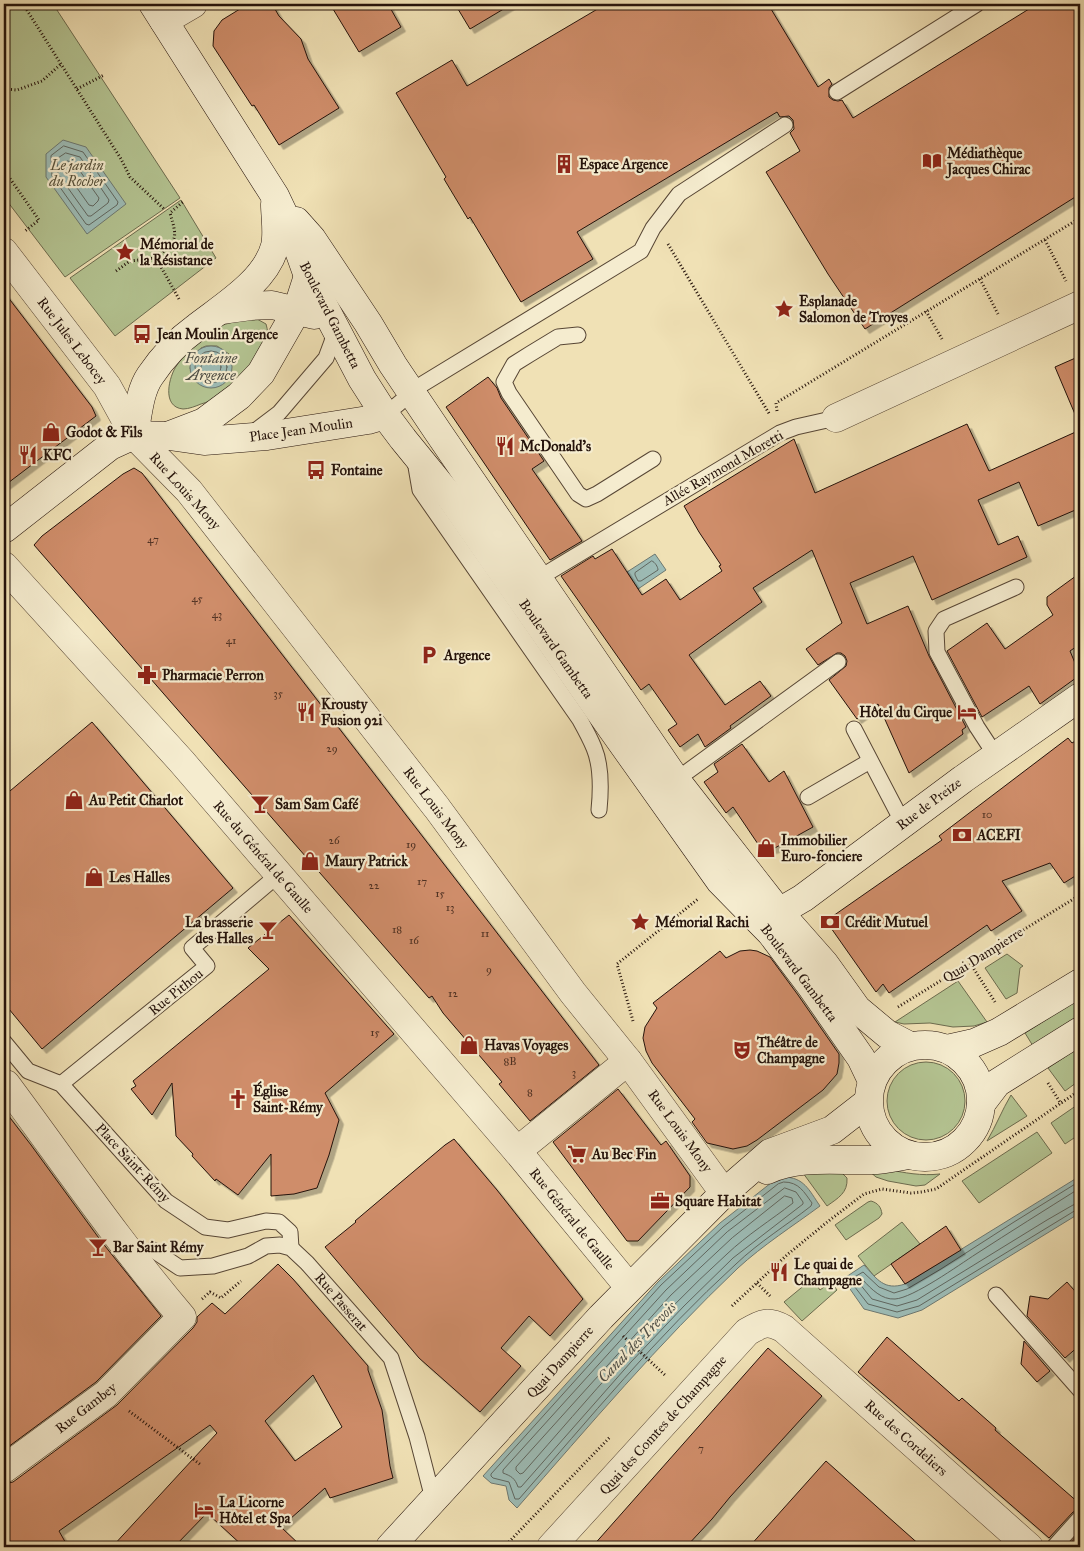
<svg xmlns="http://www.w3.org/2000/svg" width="1084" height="1551" font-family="'IM FELL Great Primer',serif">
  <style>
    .green { fill: #b4c492; stroke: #6c6b4e; fill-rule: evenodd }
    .water { fill: #9dbcb6; stroke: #6d7871 }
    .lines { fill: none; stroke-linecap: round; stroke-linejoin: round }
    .shore { stroke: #606760; stroke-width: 1 }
    .building { fill: #cf8d6b; stroke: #24120a; fill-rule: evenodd; filter: url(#shadow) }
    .lane-casing { stroke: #574635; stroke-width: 17 }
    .street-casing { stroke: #574635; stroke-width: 29 }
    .secondary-casing { stroke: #24120a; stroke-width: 29 }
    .path { stroke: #24120a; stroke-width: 3; stroke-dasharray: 1 2.5; stroke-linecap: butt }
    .lane { stroke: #f5eccf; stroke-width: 15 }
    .street { stroke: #f5eccf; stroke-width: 28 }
    .secondary { stroke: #f5eccf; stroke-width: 28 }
    .labels { text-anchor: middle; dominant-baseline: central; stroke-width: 4.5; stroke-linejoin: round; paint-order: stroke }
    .number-label { font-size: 11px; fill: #4f3122 }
    .poi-label { font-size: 14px; font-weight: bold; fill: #24120a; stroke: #f5eccf; text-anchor: start }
    .park-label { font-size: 14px; font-style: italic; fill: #56503a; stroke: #f5eccf }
    .street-label { font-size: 14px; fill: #24120a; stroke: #f5eccf }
    .water-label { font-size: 15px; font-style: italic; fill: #4e4e46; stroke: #f5eccf }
  </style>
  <defs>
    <filter id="shadow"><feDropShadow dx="4.5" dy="4.5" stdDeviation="0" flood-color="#0004"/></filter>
  </defs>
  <rect width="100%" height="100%" fill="#f0e1b5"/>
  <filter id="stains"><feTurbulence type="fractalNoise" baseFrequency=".004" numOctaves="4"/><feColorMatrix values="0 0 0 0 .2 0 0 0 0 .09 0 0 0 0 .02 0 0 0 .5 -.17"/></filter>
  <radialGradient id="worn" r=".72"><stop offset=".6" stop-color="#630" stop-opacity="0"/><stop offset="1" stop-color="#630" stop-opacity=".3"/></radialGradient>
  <g class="green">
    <polygon points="4,4 53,4 180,198 65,277 4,197"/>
    <polygon points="181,200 216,258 115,336 70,278"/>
    <path d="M257,319L266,324C273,348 260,358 244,373C236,380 228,390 219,397C214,400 207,402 201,404C196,406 189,409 183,409C161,407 169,376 177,365C184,354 195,342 206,334C221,323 239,320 257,319ZM206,346H217L229,354L194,380L190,368L201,348Z"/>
    <polygon points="1007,954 1023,966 1020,968 1017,993 1006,999 985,968"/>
    <polygon points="958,981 987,1022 974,1026 953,1027 930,1023 904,1024 895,1022"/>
    <polygon points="1080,998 1080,1016 1033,1046 1025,1033"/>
    <polygon points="1080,1047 1080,1080 1065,1091 1048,1068"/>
    <circle cx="926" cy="1101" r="39"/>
    <path d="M1011,1095L1027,1116L987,1141C996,1126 1002,1110 1011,1095Z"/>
    <polygon points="1080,1103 1080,1134 1065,1144 1051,1123"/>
    <polygon points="1037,1132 1052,1153 979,1203 962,1181"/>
    <path d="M886,1169C905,1173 921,1176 940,1174L925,1185L916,1186L888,1181L876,1177L868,1170Z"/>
    <path d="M841,1172L847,1178C848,1193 838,1198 827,1206L803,1173Z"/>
    <path d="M871,1201C878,1203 881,1207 882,1214L879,1218L846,1240L835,1225L868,1202Z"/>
    <polygon points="902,1222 920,1244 874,1276 858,1256"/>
    <polygon points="812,1279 820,1290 831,1282 837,1290 802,1321 784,1302"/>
  </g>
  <g class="water">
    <polygon points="63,140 86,147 126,204 87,234 46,177 46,154"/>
    <circle cx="211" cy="367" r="21"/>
    <polygon points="655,554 666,570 638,589 627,572"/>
    <path d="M1080,1176V1213L922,1310L898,1318L864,1309L843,1279L864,1265C877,1279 884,1291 905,1284Z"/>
    <path d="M783,1177C804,1177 809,1190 820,1206C793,1226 763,1245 738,1268C659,1343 589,1426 517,1508L509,1500L506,1486L491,1483L483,1476L658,1282L720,1223L776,1179Z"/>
  </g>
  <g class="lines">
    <g class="shore">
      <polygon points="64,146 83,152 118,202 117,205 89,225 86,224 52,176 51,156"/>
      <polygon points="66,153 80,157 109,200 108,203 91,216 88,216 58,174 57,159"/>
      <polygon points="68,161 75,164 99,198 98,201 93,206 89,205 65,171 65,163"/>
      <circle cx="211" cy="367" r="16"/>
      <circle cx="211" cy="367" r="10"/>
      <path d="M652,561C655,562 658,567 658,570L641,581H638L635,575V573Z"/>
      <polyline points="1080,1181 1014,1222 941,1269 907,1289 894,1293 879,1287 863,1272 851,1279 851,1282 868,1304 897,1312 919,1306 1076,1210 1080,1210"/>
      <path d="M784,1182C799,1182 804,1192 812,1203L811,1206C787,1225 759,1242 736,1264C657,1336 589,1419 519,1499H515L509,1482L493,1478L491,1476V1474L661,1285L723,1227L778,1184Z"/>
      <path d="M785,1188L796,1192L803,1202V1204L733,1258L684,1306L631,1362L521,1487H518C515,1478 511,1476 503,1473V1470L666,1290L727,1232Z"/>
      <path d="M1080,1188C1045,1210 1010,1232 976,1254C959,1265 913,1298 895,1299C882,1300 871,1289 863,1280L860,1281L859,1283L872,1299L897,1306L917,1300L1047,1220L1073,1205L1080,1203"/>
      <path d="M785,1196L792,1198L793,1203C771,1220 747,1235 727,1254C653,1321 589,1398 523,1473L520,1474L516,1470V1467L671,1295L732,1238Z"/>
    </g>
  </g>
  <g class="building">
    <polygon points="248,4 272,4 279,16 301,39 308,59 339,108 279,145 254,105 252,106 213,46 214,31 222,20"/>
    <polygon points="330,4 388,4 401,27 359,52"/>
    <polygon points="455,4 512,4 470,29"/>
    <polygon points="606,4 768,4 818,87 829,79 832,84 829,88 829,97 833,100 838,101 842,100 853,118 1037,4 1080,4 1080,194 865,329 828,274 766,172 800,151 790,133 794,129 793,120 789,116 780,117 777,112 577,232 593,259 521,302 470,217 468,219 444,179 446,177 396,93 452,60 467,86"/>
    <polygon points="4,292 92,407 96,416 4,486"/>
    <polygon points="1080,356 1080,426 1055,367"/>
    <polygon points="488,377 497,388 501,398 544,461 532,469 582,541 550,560 446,407"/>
    <polygon points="967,424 989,471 1080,430 1080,508 1038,526 1019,482 978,500 998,545 1018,536 1027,557 932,600 913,556 850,583 867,624 908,606 929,656 966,727 962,730 963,734 909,773 878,704 857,719 829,680 846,666 847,661 845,656 841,653 837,653 818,665 806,649 842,623 812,550 753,588 762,602 689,655 725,705 760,681 771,696 730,726 731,728 705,747 698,734 680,747 668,730 677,724 649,684 641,690 561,576 593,556 595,559 612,549 642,595 666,579 680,600 722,571 719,566 721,565 699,532 684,506 794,439 815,493"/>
    <polygon points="134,468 142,473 599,1065 530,1121 499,1084 502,1082 443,1013 432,996 429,998 34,545 42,536 123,474"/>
    <polygon points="1080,573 1080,644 1070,651 1080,675 1040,704 1029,686 982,717 947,651 987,623 1005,649 1053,615 1047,605 1047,597"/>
    <polygon points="92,722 233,888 42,1049 4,1003 4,796"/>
    <polygon points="1068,738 1072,743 1080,738 1080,873 1064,883 1050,863 1002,881 1022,911 991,931 987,925 889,993 883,984 876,992 831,928 838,922 833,916 942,840 939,836"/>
    <polygon points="742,744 769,782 784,771 813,827 773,849 766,848 760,847 733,807 726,813 704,782 718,772 714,764"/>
    <polygon points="289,915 394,1034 325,1093 339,1120 329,1155 317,1188 294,1194 271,1196 271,1154 238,1195 216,1179 215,1181 192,1156 193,1154 176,1136 172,1083 152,1115 131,1089 136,1086 133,1081 269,969 248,948"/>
    <polygon points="750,950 757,951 770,957 798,995 839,1054 839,1063 837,1074 823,1090 757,1140 747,1146 733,1149 707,1143 692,1122 695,1119 652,1063 646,1051 643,1038 645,1027 657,1008 653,1003 720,951 726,958 740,951"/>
    <polygon points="618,1089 661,1145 666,1141 690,1176 690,1187 638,1241 627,1241 553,1142"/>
    <polygon points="4,1110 31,1145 101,1241 161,1316 96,1382 4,1450"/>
    <polygon points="454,1139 497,1190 583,1299 550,1336 529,1316 501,1348 521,1366 480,1412 419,1358 325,1247 356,1222 355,1221 445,1145"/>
    <polygon points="946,1226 961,1250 905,1284 891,1264"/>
    <path d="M278,1264L293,1279L368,1366V1370L382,1410L390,1466L393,1478L330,1498L325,1488L281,1527L302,1547H244L207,1513L174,1547H112L217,1433L210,1425L59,1531L68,1547H4V1484L13,1482L117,1405L193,1328L197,1322V1317L212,1303L225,1314ZM313,1375L342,1427L295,1461L265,1421Z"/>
    <polygon points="1067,1282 1080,1297 1080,1345 1065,1358 1027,1316 1030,1296 1048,1299"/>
    <polygon points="887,1337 959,1401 962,1398 996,1428 995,1430 1080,1504 1080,1509 1073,1512 1049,1538 858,1372"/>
    <polygon points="1024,1341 1050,1371 1037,1382 1021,1364"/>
    <polygon points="768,1348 822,1396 730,1497 712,1519 686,1547 592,1547"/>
    <polygon points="826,1461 886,1515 922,1547 749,1547"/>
    <polygon points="1080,1532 1080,1547 1066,1547"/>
  </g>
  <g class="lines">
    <g class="lane-casing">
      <g id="lane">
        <polyline points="837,92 977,4"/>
        <polyline points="578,335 558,337 530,354 514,364 504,382 509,393 578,494 586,499 597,494 653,459"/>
        <polyline points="385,415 421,385 641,251 653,228 679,194 785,125"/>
        <polyline points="250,435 279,413 326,358 332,342 334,328"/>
        <path d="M415,461L420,490L580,720C585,729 590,738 594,748C602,767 601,790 599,810"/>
        <polyline points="532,579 539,578 780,433 796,427 836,418"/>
        <polyline points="854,729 903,823"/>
        <polyline points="996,756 977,727 937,652 936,631 944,619 1016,587"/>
        <polyline points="676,780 838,662"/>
        <polyline points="808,797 870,761"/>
        <polyline points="4,1042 28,1071 61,1084 166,1201 205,1227 228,1230 266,1221 279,1222 290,1232 291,1248"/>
        <polyline points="61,1084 207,966 192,948 278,875"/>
        <polyline points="153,1250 180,1268 213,1266 248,1256 266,1246 280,1245 291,1248 307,1263 391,1358 417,1437 433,1499"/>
        <polyline points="996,1295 1080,1390"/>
        <polyline points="1054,1547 1080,1518"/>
      </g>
    </g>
    <g class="street-casing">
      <g id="street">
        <polyline points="164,21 193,4"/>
        <polyline points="4,252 107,386 134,435 189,491 437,808 573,993 628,1061 724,1193"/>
        <polyline points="836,418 1080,305"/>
        <polyline points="4,566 182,762 517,1151 629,1287"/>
        <polyline points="517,1151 628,1061"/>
        <path d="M4,1469L106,1394L182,1317C119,1243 64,1162 6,1084"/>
        <path d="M551,1547L747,1332C762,1323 768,1320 784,1329L1029,1547"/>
      </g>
    </g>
    <g class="secondary-casing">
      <g id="secondary">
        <polyline points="153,4 275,196 293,234 308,276 362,379 385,415 403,439 451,498 612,729 720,881 771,933 811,986 861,1058 872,1081"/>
        <polyline points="296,221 312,239 368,323 393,365 438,432 676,780 779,912 824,963 857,1009 887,1034 910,1046"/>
        <polyline points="221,310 251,306 272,305 314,315"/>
        <path d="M134,435C138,416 139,392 150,376C162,358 179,340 197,327C224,306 266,281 275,246C278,233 275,217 275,204"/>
        <polyline points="170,435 204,422 239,396 261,373 297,310 308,276 309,266"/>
        <polyline points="4,529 110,446 134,435 169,436 204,441 267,436 368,420 385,415"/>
        <polyline points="779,912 803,898 963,779 1080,697"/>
        <circle cx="925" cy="1101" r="56"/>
        <polyline points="947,1049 974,1043 999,1032 1080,983"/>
        <polyline points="981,1104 997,1083 1080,1031"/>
        <path d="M767,1170C799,1155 838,1161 872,1160C884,1160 896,1157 908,1155"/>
        <polyline points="390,1547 601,1317 724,1193 770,1153 832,1130 868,1102"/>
      </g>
    </g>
    <g class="path">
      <polyline points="23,4 121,159 130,177 164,209"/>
      <polyline points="4,89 17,90 42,81 61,64"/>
      <polyline points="77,89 104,75"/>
      <polyline points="4,170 39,220 25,231"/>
      <polyline points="1045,240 1066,281"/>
      <polyline points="668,244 770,415"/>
      <polyline points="116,271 130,261 156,258"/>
      <polyline points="980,279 998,314"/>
      <path d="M179,299L156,258C177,240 178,240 170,213L184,201"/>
      <polyline points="926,311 942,339"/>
      <polyline points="777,411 776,403 1080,218"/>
      <polyline points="970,963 995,1002"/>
      <polyline points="898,1007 1080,895"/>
      <polyline points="633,1021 617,964 698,899"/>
      <polyline points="1048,1083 1061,1104"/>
      <polyline points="757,1283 770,1296"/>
      <polyline points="202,1299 210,1292 221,1298 241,1281"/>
      <polyline points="732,1306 788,1254 831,1219 864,1194 882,1189 911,1193 922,1192 936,1189 1080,1090"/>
      <polyline points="623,1336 666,1376"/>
      <polyline points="129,1411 201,1465"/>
      <polyline points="504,1547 610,1437"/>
    </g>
    <use href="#lane" class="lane"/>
    <use href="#street" class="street"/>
    <use href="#secondary" class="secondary"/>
  </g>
  <defs>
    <g id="library-bare" transform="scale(1.5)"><path d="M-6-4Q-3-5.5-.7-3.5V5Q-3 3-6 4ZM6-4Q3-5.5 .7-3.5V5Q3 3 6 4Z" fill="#8f2418" stroke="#f5eccf" stroke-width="2.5" paint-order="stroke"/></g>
    <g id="building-bare" transform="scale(1.5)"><path d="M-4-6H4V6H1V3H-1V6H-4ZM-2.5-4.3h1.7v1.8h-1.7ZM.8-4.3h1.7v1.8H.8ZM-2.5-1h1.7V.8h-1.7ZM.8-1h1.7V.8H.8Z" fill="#8f2418" stroke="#f5eccf" stroke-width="2.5" paint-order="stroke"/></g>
    <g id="sight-bare" transform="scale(1.5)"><path d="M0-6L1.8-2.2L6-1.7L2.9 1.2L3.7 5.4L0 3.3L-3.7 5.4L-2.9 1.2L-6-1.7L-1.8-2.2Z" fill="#8f2418" stroke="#f5eccf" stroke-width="2.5" paint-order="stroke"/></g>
    <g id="bus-bare" transform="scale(1.5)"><path d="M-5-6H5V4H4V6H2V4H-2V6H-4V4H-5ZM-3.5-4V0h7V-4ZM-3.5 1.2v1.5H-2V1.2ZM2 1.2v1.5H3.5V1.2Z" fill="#8f2418" stroke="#f5eccf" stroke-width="2.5" paint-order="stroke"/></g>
    <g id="shop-bare" transform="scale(1.5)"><path d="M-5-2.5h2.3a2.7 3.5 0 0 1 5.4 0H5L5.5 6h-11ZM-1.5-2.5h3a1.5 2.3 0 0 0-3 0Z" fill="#8f2418" stroke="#f5eccf" stroke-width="2.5" paint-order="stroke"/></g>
    <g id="restaurant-bare" transform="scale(1.5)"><path d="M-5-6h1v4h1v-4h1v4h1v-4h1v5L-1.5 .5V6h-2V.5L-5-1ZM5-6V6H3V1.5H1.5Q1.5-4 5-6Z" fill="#8f2418" stroke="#f5eccf" stroke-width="2.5" paint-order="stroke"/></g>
    <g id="parking-bare" transform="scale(1.5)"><path d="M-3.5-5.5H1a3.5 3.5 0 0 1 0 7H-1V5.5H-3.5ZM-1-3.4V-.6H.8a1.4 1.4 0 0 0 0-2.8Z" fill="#8f2418" stroke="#f5eccf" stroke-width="2.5" paint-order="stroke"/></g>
    <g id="pharmacy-bare" transform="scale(1.5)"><path d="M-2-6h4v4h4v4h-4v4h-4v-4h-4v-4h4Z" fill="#8f2418" stroke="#f5eccf" stroke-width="2.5" paint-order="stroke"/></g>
    <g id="hotel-bare" transform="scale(1.5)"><path d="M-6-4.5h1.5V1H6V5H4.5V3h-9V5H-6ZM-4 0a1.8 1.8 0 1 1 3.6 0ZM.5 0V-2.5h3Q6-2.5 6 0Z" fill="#8f2418" stroke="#f5eccf" stroke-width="2.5" paint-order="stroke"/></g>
    <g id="bar-bare" transform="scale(1.5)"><path d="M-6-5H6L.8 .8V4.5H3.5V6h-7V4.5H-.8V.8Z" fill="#8f2418" stroke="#f5eccf" stroke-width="2.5" paint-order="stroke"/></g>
    <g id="bank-bare" transform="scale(1.5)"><path d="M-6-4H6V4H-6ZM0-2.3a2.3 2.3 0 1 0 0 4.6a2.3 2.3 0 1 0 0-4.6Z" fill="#8f2418" stroke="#f5eccf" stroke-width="2.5" paint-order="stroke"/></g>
    <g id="theatre-bare" transform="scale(1.5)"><path d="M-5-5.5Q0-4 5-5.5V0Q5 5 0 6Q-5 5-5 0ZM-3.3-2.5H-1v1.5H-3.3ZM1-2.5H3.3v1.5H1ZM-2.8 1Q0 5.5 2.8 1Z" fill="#8f2418" stroke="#f5eccf" stroke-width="2.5" paint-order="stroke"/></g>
    <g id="church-bare" transform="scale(1.5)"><path d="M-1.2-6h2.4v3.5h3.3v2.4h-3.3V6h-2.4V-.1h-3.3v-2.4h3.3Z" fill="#8f2418" stroke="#f5eccf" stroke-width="2.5" paint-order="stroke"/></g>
    <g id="supermarket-bare" transform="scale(1.5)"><path d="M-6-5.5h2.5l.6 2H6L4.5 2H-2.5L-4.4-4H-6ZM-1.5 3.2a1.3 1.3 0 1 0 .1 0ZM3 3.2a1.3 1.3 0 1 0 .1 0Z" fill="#8f2418" stroke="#f5eccf" stroke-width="2.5" paint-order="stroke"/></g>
    <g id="office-bare" transform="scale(1.5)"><path d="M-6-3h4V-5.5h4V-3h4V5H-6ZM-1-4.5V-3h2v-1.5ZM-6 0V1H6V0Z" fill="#8f2418" stroke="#f5eccf" stroke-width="2.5" paint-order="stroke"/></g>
  </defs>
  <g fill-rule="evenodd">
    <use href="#library-bare" x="932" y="161"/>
    <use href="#building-bare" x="564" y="164"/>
    <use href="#sight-bare" x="125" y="252"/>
    <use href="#sight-bare" x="784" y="309"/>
    <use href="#bus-bare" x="142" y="334"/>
    <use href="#shop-bare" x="51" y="432"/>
    <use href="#restaurant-bare" x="505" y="446"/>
    <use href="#restaurant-bare" x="28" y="455"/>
    <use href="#bus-bare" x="316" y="470"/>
    <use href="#parking-bare" x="429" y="655"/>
    <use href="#pharmacy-bare" x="147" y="675"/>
    <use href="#restaurant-bare" x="306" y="712"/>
    <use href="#hotel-bare" x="967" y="712"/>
    <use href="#shop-bare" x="74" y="800"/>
    <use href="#bar-bare" x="260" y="804"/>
    <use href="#bank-bare" x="962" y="835"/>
    <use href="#shop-bare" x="766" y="848"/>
    <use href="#shop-bare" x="310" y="861"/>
    <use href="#shop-bare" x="94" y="877"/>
    <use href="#sight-bare" x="640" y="922"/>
    <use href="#bank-bare" x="830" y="922"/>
    <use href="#bar-bare" x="268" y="930"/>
    <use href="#shop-bare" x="469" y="1045"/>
    <use href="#theatre-bare" x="742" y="1050"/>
    <use href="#church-bare" x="238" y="1099"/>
    <use href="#supermarket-bare" x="577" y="1154"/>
    <use href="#office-bare" x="660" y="1201"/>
    <use href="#bar-bare" x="98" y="1247"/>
    <use href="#restaurant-bare" x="779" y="1272"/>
    <use href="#hotel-bare" x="204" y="1510"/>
  </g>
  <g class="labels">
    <g class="number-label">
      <text x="153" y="539">47</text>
      <text x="197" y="598">45</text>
      <text x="217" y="614">43</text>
      <text x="231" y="640">41</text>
      <text x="278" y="693">35</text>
      <text x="332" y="748">29</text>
      <text x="987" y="814">10</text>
      <text x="334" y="840">26</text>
      <text x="411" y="844">19</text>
      <text x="422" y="881">17</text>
      <text x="374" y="885">22</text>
      <text x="440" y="893">15</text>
      <text x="450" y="907">13</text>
      <text x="397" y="929">18</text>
      <text x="485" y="933">11</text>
      <text x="414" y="940">16</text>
      <text x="489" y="969">9</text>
      <text x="453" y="993">12</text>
      <text x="375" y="1032">15</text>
      <text x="510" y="1061">8B</text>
      <text x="574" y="1072">3</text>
      <text x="530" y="1092">8</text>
      <text x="701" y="1448">7</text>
    </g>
    <g class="poi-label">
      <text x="947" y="153">Médiathèque<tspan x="947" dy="16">Jacques Chirac</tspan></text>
      <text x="579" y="164">Espace Argence</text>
      <text x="140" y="244">Mémorial de<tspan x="140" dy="16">la Résistance</tspan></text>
      <text x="799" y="301">Esplanade<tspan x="799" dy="16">Salomon de Troyes</tspan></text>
      <text x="157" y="334">Jean Moulin Argence</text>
      <text x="66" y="432">Godot &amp; Fils</text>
      <text x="520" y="446">McDonald's</text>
      <text x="43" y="455">KFC</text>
      <text x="331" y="470">Fontaine</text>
      <text x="444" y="655">Argence</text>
      <text x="162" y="675">Pharmacie Perron</text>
      <text x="321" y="704">Krousty<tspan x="321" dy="16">Fusion 92i</tspan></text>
      <text x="952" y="712" text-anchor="end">Hôtel du Cirque</text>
      <text x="89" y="800">Au Petit Charlot</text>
      <text x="275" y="804">Sam Sam Café</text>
      <text x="977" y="835">ACEFI</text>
      <text x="781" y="840">Immobilier<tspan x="781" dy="16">Euro-fonciere</tspan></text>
      <text x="325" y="861">Maury Patrick</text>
      <text x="109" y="877">Les Halles</text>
      <text x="253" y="922" text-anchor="end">La brasserie<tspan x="253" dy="16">des Halles</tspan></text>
      <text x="655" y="922">Mémorial Rachi</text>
      <text x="845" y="922">Crédit Mutuel</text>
      <text x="757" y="1042">Théâtre de<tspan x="757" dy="16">Champagne</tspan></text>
      <text x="484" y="1045">Havas Voyages</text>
      <text x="253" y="1091">Église<tspan x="253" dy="16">Saint-Rémy</tspan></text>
      <text x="592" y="1154">Au Bec Fin</text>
      <text x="675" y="1201">Square Habitat</text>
      <text x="113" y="1247">Bar Saint Rémy</text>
      <text x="794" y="1264">Le quai de<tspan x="794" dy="16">Champagne</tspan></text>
      <text x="219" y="1502">La Licorne<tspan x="219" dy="16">Hôtel et Spa</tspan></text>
    </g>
    <g class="park-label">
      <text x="77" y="165">Le jardin<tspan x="77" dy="16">du Rocher</tspan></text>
    </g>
    <g class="street-label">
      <text transform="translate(330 315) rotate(63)">Boulevard Gambetta</text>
      <text transform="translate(72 341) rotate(53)">Rue Jules Lebocey</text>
      <text transform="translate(301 430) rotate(-8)">Place Jean Moulin</text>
      <text transform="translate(723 468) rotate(-30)">Allée Raymond Moretti</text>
      <text transform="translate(185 491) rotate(48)">Rue Louis Mony</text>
      <text transform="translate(556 649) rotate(55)">Boulevard Gambetta</text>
      <text transform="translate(929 804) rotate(-37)">Rue de Preize</text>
      <text transform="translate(436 808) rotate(53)">Rue Louis Mony</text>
      <text transform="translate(263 857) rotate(49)">Rue du Général de Gaulle</text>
      <text transform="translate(983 955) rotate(-32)">Quai Dampierre</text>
      <text transform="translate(799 973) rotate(53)">Boulevard Gambetta</text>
      <text transform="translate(176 992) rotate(-39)">Rue Pithou</text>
      <text transform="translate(680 1131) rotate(54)">Rue Louis Mony</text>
      <text transform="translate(133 1163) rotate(47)">Place Saint-Rémy</text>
      <text transform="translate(572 1219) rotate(51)">Rue Général de Gaulle</text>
      <text transform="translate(341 1302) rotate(49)">Rue Passerat</text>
      <text transform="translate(560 1362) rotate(-48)">Quai Dampierre</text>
      <text transform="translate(86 1408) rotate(-38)">Rue Gambey</text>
      <text transform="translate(663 1425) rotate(-48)">Quai des Comtes de Champagne</text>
      <text transform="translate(906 1438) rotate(42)">Rue des Cordeliers</text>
    </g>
    <g class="water-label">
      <text x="211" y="358">Fontaine<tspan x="211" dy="17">Argence</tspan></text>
      <text transform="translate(637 1342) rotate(-46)">Canal des Trevois</text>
    </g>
  </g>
  <rect width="1084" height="1551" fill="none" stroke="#f0e1b5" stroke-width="20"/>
  <rect x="5" y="5" width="1074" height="1541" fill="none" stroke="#24120a" stroke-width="2.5"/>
  <rect x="10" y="10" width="1064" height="1531" fill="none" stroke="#24120a"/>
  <rect width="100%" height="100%" filter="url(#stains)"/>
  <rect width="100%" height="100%" fill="url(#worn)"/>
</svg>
